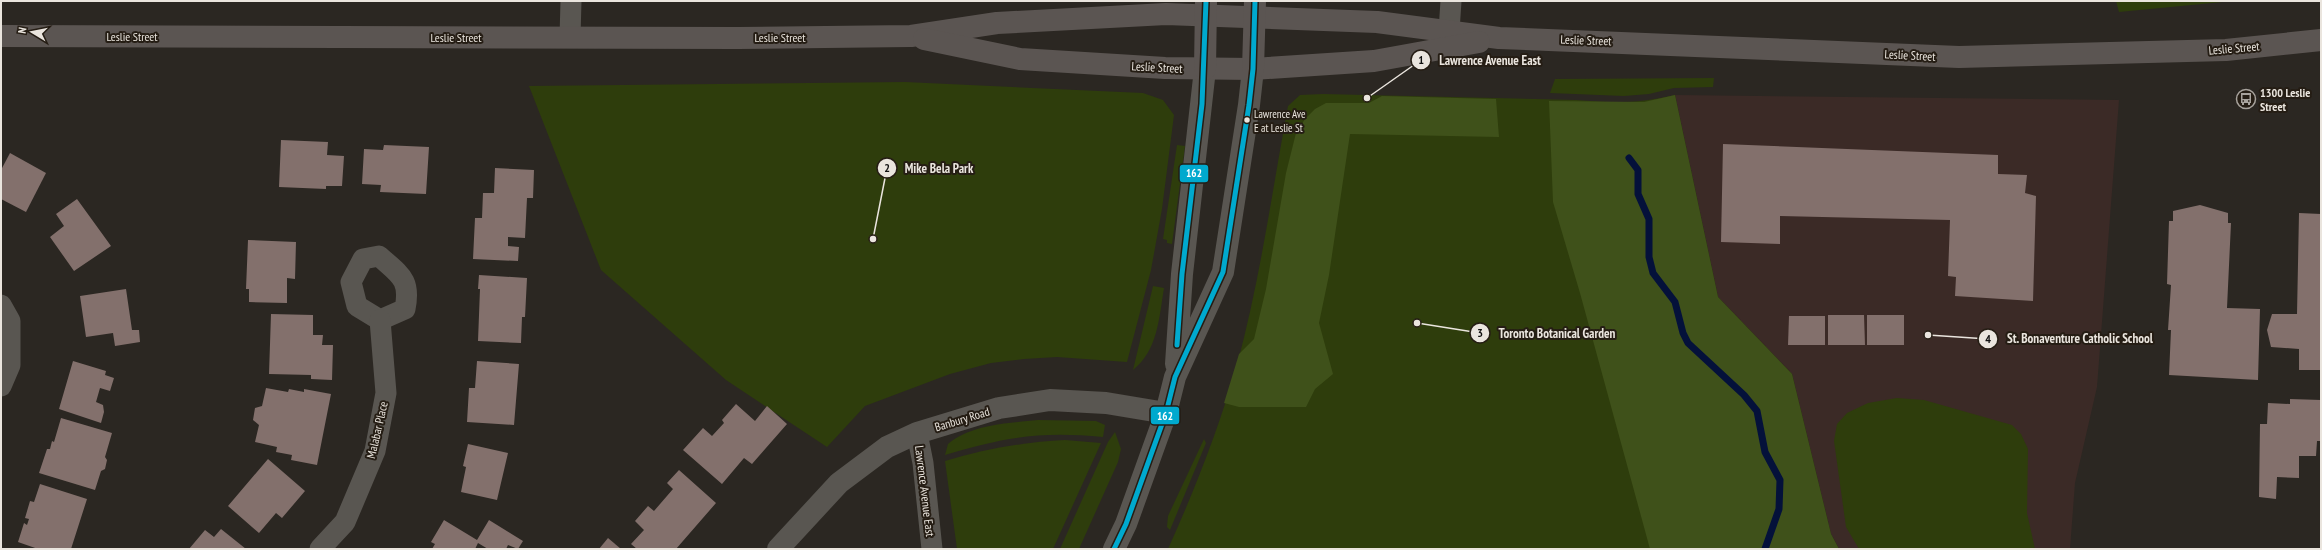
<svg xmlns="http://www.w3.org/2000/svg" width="2322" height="550" font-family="'PT Sans Narrow',sans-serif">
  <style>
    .education { fill: #3b2a26 }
    .green { fill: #2e3d0c }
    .forest { fill: #3f511a }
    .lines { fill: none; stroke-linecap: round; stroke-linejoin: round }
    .stream { stroke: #04113a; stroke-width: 7 }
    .building { fill: #83706c }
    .minor { stroke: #595651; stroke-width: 21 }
    .tertiary { stroke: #595651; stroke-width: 22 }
    .secondary { stroke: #5b5552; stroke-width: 22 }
    .bus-1-casing { stroke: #251d14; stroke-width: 8 }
    .bus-1 { stroke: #00a9ce; stroke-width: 5 }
    .bus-dot { fill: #eae5de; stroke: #251d14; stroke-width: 1.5 }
    .labels { text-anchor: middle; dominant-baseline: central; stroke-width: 4; stroke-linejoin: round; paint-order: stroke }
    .bus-label { font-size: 11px; fill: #eae5de; stroke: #251d14; text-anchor: start }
    .street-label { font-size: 12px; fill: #eae5de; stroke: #251d14 }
    .poi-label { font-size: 12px; font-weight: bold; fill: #eae5de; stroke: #251d14; text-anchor: start }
    .leader { fill: none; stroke: #eae5de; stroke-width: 1.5 }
    .callout-dot { fill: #eae5de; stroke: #251d14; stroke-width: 1.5 }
    .mark-label { font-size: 12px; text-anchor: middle; font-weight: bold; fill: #111 }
    .callout-label { font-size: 13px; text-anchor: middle; font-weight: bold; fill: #eae5de; stroke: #251d14; stroke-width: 4; stroke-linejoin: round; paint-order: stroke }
    .line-badge { stroke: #251d14; stroke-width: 1.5 }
    .badge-label { font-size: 11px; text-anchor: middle; font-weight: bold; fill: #fff }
  </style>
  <rect width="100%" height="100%" fill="#2b2722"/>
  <polygon class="education" points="1675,95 2119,100 2097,387 2075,483 2070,549 1839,549 1831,534 1792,374 1718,297"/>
  <g class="green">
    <polygon points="2116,1 2233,1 2119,12"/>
    <polygon points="1714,78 1713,87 1674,88 1649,94 1624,96 1550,93 1555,79"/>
    <polygon points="905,82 1143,93 1163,100 1174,115 1162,209 1151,270 1127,362 1057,357 1024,359 991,363 950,374 865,406 827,447 726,380 601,270 529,86"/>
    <path d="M1323,94L1576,100C1613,103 1637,104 1675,95L1718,297L1792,374L1831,534L1839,549H1168C1195,489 1219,428 1237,365C1260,280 1272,192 1288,106L1300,95Z"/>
    <polygon points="1177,145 1185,146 1172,244 1167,243 1167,240 1163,239"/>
    <path d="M1153,286L1164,288C1159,318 1158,350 1133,370Z"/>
    <polygon points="1897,398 1924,400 2012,425 2021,434 2028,449 2027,513 2035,549 1859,549 1846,527 1834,441 1837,424 1847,413 1868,403"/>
    <path d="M1038,420L1096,421L1105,425L1103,437C1041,431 1005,437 945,455L948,444C971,424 1010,423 1038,420Z"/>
    <polygon points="1115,432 1121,449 1118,462 1079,549 1060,549 1108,442"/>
    <polygon points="1204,439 1206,443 1170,530 1167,527 1168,516"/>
    <path d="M1065,440L1101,443L1053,549H957L945,461C985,449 1024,442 1065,440Z"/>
  </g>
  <g class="forest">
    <polygon points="1675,95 1718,297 1792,374 1831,534 1839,549 1650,549 1580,293 1553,202 1549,101 1644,102"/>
    <polygon points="1382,96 1496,99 1499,137 1350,134 1329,275 1319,323 1333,374 1315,389 1306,407 1239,407 1224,403 1239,354 1254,339 1266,289 1286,173 1296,133 1305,119 1315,109 1326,103 1369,103"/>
  </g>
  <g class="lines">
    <polyline class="stream" points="1629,158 1638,170 1638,194 1649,219 1649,257 1653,273 1675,302 1683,333 1688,343 1744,395 1757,411 1765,452 1780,480 1779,509 1765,549"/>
  </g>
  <g class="building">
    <polygon points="281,140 328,142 327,155 344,156 342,186 326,186 326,189 279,187"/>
    <polygon points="1723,144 1998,155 1998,174 2027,175 2025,193 2036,196 2033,301 1955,296 1956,277 1948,276 1950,220 1780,216 1780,244 1721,242"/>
    <polygon points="384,145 429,147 426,194 380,192 381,185 362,184 364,149 383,150"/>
    <polygon points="10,153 46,173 26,212 1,199 1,170"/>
    <polygon points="495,168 534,170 533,198 527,198 525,238 508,237 508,246 519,247 518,261 473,259 475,218 482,218 483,193 494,193"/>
    <polygon points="77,199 111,246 74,271 50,237 64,226 56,214"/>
    <polygon points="2200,205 2228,213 2228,223 2231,223 2227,308 2260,309 2258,380 2169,375 2171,330 2168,330 2171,285 2167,284 2169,221 2173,221 2173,211"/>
    <polygon points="2299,213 2321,214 2321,370 2299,370 2299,349 2271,347 2267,330 2272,314 2297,314"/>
    <polygon points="248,240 296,242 295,279 287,278 287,303 249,302 249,289 246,289"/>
    <polygon points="479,275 527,278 525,317 522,317 521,343 478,341 480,289 478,289"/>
    <polygon points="126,289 132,330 139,330 140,342 115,346 113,333 86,337 80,296"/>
    <polygon points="271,314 313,315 313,335 323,335 322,345 333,345 332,380 311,379 311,375 269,374"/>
    <polygon points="1828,315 1864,315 1865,345 1828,345"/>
    <rect x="1867" y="315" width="37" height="30"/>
    <polygon points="1789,316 1825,316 1825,345 1788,345"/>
    <polygon points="73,361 106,371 105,375 114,378 110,391 100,388 96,402 103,405 104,412 101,423 59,409"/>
    <polygon points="477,361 519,364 514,425 467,422 469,388 475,388"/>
    <polygon points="266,388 288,392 289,389 304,392 304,389 331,394 317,465 291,460 292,455 276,452 277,447 255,442 259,425 253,420 255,408 262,406"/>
    <polygon points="2290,399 2321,400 2321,441 2317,441 2316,456 2299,456 2299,478 2277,477 2276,499 2259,497 2260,424 2267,424 2268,403 2290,404"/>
    <polygon points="736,404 755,421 767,406 787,424 752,464 744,458 722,484 683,450 703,428 712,436 724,423 722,420"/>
    <polygon points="61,418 112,433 105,457 107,460 105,469 101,471 95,490 39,473 47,449 50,449 52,441 54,442"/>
    <polygon points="468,444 508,453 497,500 461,492 466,467 463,466"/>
    <polygon points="268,459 305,491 282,518 276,513 259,533 228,506"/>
    <polygon points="679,470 716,503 676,549 637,549 631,544 644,530 635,521 648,506 654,511 673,489 667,483"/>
    <polygon points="40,484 87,499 71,549 38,549 18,542 24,523 27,525 29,519 25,518 30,501 34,502"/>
    <polygon points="444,520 477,540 489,520 523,541 518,549 508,545 506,549 488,549 478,543 475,549 432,549 435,544 431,542"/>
    <polygon points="221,529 246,549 189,549 205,530 214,537"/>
    <polygon points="608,538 621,549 599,549"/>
  </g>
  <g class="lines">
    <g class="minor">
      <polyline points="1449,31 1451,1"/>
      <polyline points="570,37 571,1"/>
      <path d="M379,256C400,275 411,279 405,309L380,320L357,306L351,282L363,259Z"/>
      <polyline points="1,305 10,321 10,365 1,386"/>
      <polyline points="917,433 923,463 932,549"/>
      <polyline points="320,549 345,522 375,451 386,393 380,320"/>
    </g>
    <g class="tertiary">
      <polyline points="1176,364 1182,274 1205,69"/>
      <polyline points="778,549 839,483 887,447 917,433 999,408 1050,400 1106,403 1166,413"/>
      <polyline points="1114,549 1126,524 1166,413 1175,377 1223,272 1249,105 1253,69"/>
    </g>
    <g class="secondary">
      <polyline points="1,36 738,38 911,36 997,23 1166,14 1377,22 1499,38 1959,57 2226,50 2321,40"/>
      <polyline points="924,39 1020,59 1165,68 1253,69 1374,61 1479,42"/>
      <polyline points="1205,69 1206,1"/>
      <polyline points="1253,69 1255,1"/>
    </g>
    <g class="bus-1-casing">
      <g id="bus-1">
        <polyline points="1177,345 1182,274 1202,104 1206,1"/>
        <polyline points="1114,549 1126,524 1166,413 1175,377 1223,272 1249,105 1253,69 1255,1"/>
      </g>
    </g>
    <use href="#bus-1" class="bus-1"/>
  </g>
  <defs>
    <g id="bus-ring" transform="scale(1)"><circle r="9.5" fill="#251d14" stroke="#a7a29c" stroke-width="1.5"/><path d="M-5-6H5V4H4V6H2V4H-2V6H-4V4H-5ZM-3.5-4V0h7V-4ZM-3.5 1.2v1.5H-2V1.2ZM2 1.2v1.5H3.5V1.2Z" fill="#a7a29c"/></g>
  </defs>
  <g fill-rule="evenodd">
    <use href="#bus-ring" x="2246" y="99"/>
  </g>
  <circle class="bus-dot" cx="1247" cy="120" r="3.5"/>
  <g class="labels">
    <g class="bus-label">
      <text x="1254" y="114">Lawrence Ave<tspan x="1254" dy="14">E at Leslie St</tspan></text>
    </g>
    <g class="street-label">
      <text x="132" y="36">Leslie Street</text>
      <text x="456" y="37">Leslie Street</text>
      <text x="780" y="37">Leslie Street</text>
      <text transform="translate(1586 40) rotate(2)">Leslie Street</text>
      <text transform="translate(2234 48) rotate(-5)">Leslie Street</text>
      <text transform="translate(1910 55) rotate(3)">Leslie Street</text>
      <text transform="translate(1157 67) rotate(3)">Leslie Street</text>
      <text transform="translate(962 419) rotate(-17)">Banbury Road</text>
      <text transform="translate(377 430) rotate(-77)">Malabar Place</text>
      <text transform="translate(925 491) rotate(83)">Lawrence Avenue East</text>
    </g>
    <g class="poi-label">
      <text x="2260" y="92">1300 Leslie<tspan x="2260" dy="14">Street</tspan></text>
    </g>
  </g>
  <path class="leader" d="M1367 98L1421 60M873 239L887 168M1417 323L1480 333M1928 335L1988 339"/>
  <g class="callout-dot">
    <circle cx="1367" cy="98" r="4"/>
    <circle cx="873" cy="239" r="4"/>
    <circle cx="1417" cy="323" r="4"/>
    <circle cx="1928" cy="335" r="4"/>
    <circle cx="1421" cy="60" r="10"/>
    <circle cx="887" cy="168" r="10"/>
    <circle cx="1480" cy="333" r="10"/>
    <circle cx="1988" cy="339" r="10"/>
  </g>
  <g class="mark-label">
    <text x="1421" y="64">1</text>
    <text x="887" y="172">2</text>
    <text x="1480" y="337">3</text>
    <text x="1988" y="343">4</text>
  </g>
  <g class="callout-label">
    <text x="1490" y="65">Lawrence Avenue East</text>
    <text x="939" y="173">Mike Bela Park</text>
    <text x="1557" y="338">Toronto Botanical Garden</text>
    <text x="2080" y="343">St. Bonaventure Catholic School</text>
  </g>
  <g class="line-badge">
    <rect x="1179" y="164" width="30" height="19" rx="4" fill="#00a9ce"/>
    <rect x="1150" y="406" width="30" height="19" rx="4" fill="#00a9ce"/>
  </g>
  <g class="badge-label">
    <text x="1194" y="177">162</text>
    <text x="1165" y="420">162</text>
  </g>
  <rect width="2322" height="550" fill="none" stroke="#eae5de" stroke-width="4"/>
  <g transform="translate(32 32) rotate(280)" stroke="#251d14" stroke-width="3" paint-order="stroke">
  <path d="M0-3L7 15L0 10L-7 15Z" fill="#eae5de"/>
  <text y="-6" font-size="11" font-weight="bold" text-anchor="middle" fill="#eae5de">N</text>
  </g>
</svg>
